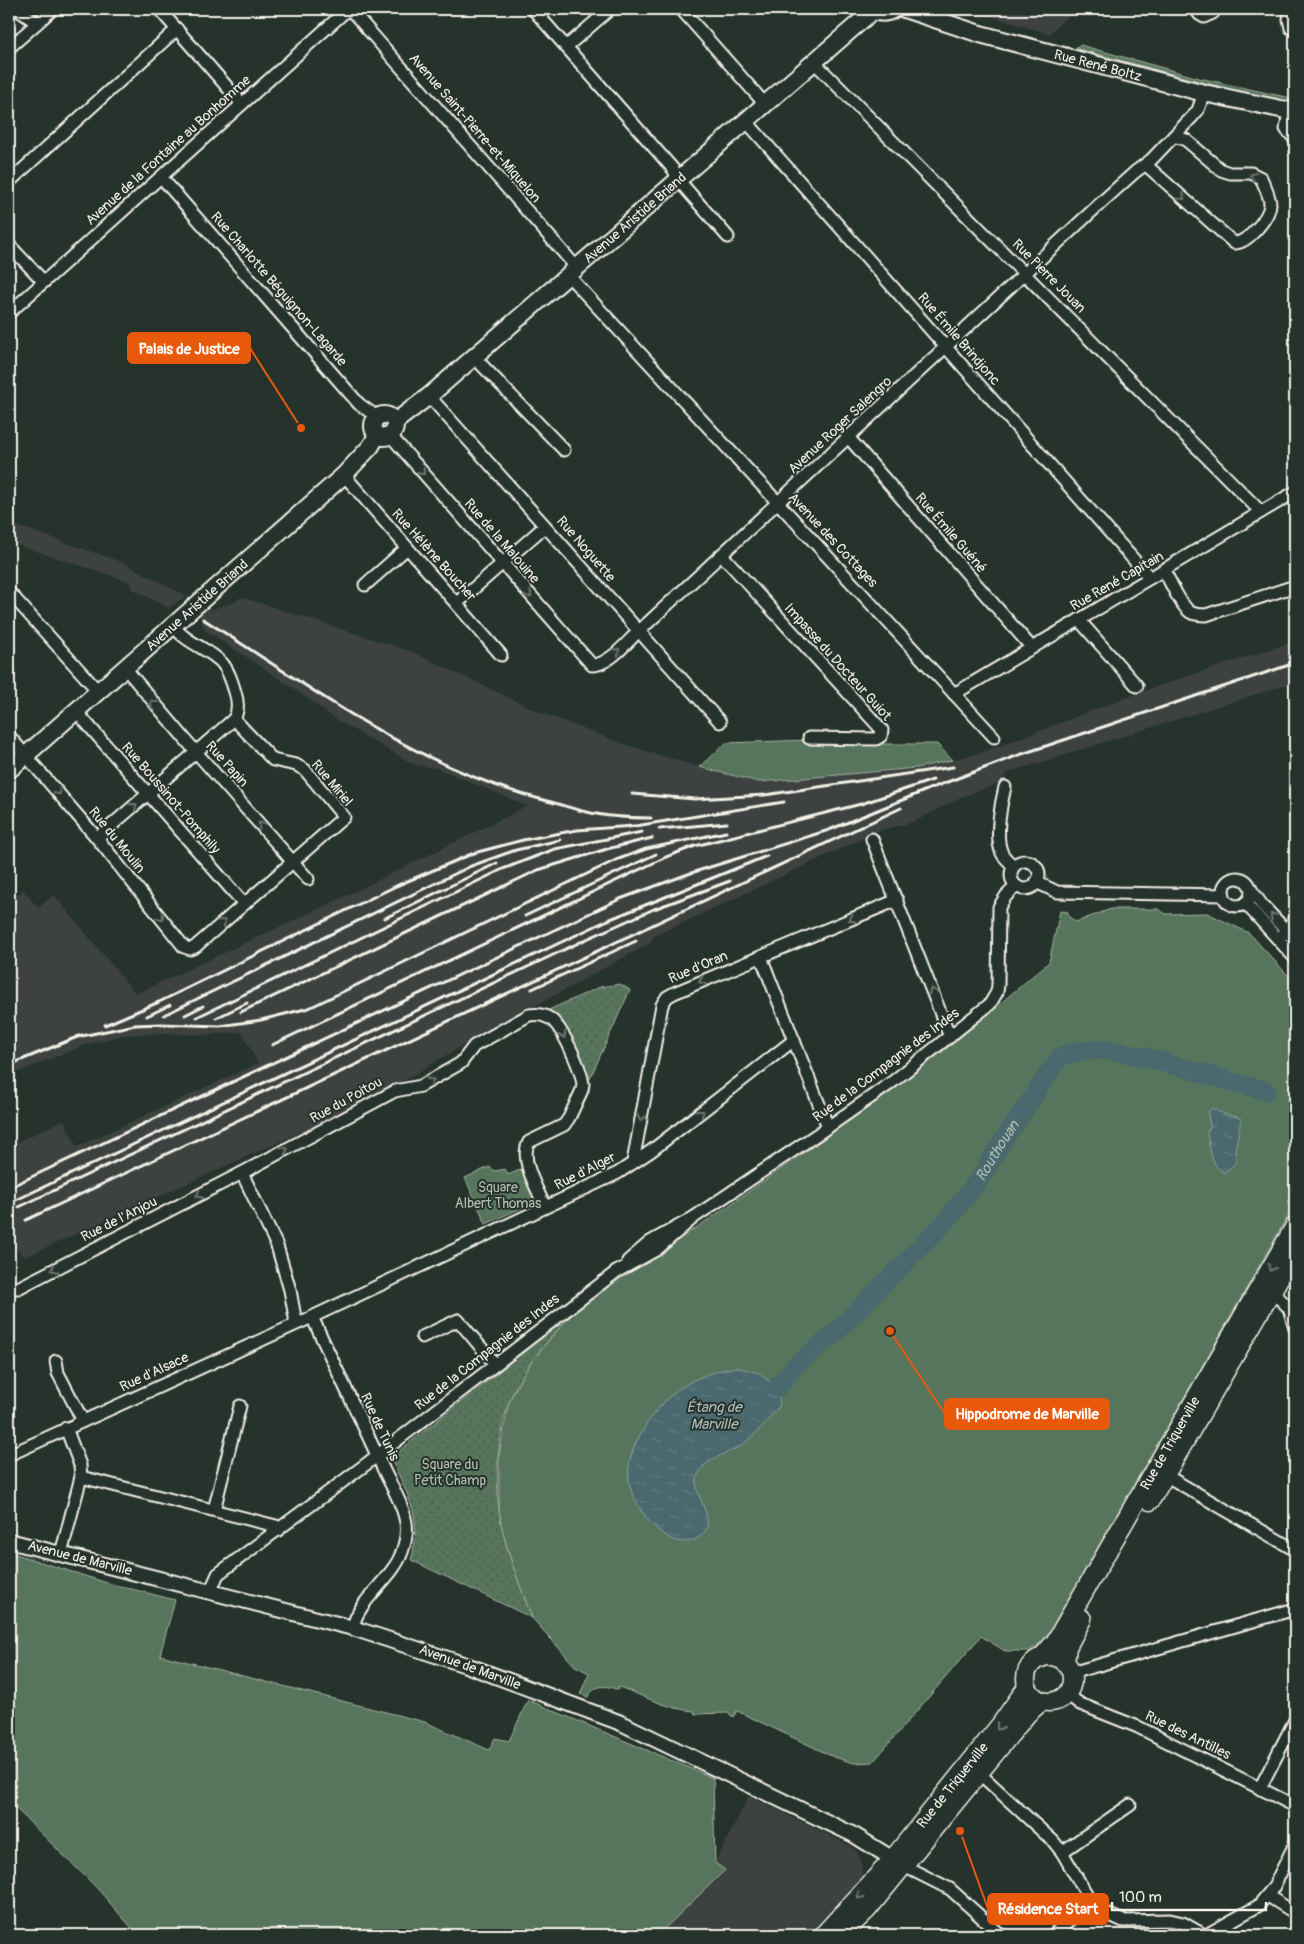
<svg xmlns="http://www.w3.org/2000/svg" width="1304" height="1944" font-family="Pangolin,sans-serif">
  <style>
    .built { fill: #3c4241 }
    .green { fill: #57745b; stroke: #a6b2a2 }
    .park { fill: url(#park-dots); stroke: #a6b2a2 }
    .water { fill: url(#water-ripples); stroke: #8d9f9f }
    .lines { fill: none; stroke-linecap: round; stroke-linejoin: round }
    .river { stroke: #48696e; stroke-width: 19 }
    .minor-casing { stroke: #f4f1e8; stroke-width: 15 }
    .tertiary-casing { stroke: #f4f1e8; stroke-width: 18 }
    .secondary-casing { stroke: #f4f1e8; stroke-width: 20 }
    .primary-casing { stroke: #f4f1e8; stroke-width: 21 }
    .minor { stroke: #26332d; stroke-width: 11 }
    .tertiary { stroke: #26332d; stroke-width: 14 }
    .secondary { stroke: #26332d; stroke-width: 16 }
    .primary { stroke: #26332d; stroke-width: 18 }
    .rail { stroke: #f4f1e8; stroke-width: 3 }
    .oneway { stroke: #6e766e }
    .labels { text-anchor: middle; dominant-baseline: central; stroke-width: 4; stroke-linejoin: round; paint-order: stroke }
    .street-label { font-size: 14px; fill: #f4f1e8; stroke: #26332d }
    .park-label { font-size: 14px; fill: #b5bfb0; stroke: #26332d }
    .water-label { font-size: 15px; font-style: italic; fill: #afbbb7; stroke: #26332d }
    .leader { fill: none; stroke: #e8590c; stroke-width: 2 }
    .callout-dot { fill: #e8590c; stroke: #26332d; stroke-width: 2 }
    .callout { fill: #e8590c; stroke: #e8590c; stroke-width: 2 }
    .callout-label { font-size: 15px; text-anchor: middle; font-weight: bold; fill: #fff }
  </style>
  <defs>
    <pattern id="park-dots" width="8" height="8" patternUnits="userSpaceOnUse" patternTransform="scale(1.25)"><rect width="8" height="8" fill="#57745b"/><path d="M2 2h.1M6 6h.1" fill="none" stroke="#4f5c4f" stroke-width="1.8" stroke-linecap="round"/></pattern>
    <pattern id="water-ripples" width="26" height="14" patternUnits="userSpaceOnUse" patternTransform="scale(1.25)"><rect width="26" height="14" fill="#48696e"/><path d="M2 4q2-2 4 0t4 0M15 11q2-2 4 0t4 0" fill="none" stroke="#637f83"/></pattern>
  </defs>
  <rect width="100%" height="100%" fill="#26332d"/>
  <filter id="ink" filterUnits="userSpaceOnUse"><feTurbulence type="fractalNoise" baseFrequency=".02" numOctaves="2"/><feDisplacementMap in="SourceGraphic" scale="10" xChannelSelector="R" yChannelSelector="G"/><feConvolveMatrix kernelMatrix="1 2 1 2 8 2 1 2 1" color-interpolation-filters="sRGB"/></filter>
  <g filter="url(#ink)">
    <g class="built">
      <polygon points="966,9 1081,9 1062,21 1049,34"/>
      <polygon points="9,523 124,563 186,596 169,608 131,588 130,582 9,542"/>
      <polygon points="241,597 410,651 537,711 620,743 699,767 759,782 916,768 952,760 983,752 1023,737 1144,691 1295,641 1295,682 1007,773 1001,783 961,797 914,822 881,830 654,936 650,943 455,1050 390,1089 347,1111 25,1257 15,1249 9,1235 9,1154 16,1151 13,1144 64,1120 77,1147 258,1063 242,1032 200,1035 166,1033 123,1035 84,1045 9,1076 9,902 23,890 38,908 54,895 136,994 350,894 528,806 437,768 415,765 337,720 286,683 205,630 199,617 205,611 236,602"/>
      <polygon points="749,1796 847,1844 856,1851 862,1862 862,1874 858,1883 807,1935 658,1935 724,1870 715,1863"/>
    </g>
    <g class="green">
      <polygon points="1080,45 1199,78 1295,99 1295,103 1240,92 1075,48"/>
      <polygon points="808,740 884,744 937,744 952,760 916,768 759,782 699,767 726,743"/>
      <path d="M1111,909H1158L1166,914L1207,913L1249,933L1295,983V1203L1096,1554L1044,1641L1029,1651H1005L981,1636L873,1762L854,1763L834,1757L737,1711L733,1717L728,1713L695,1714L694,1711C667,1709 644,1696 619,1687L618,1690C606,1685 595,1684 588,1697L580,1694L589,1673L575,1666L532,1618L514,1570L502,1531L499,1508V1455L509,1401L524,1372L543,1347L572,1314L601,1292L721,1211L883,1097L955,1042L1049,962L1060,911L1068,912L1069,917L1076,922Z"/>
      <polygon points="489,1167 495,1171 505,1169 508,1175 522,1169 534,1194 532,1203 486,1224 465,1178"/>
      <polygon points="9,1552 104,1582 175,1600 160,1655 425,1722 489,1750 495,1738 509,1741 528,1700 713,1778 715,1863 725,1870 658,1935 138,1935 95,1886 9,1802"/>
    </g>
    <g class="park">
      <polygon points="620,984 630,990 588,1083 561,1021 542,1013 600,987"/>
      <path d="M572,1314C555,1333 537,1352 524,1373C519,1382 513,1391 510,1400C496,1433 494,1498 503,1532C510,1562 522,1590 532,1618L411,1560C423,1518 409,1498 392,1461L394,1455Z"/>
    </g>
    <g class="water">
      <path d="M1212,1108L1219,1112L1240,1118L1241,1121L1235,1151L1236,1162L1226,1172C1211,1171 1209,1144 1207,1131L1210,1128L1208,1112Z"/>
      <path d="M736,1367L759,1373L777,1388L780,1405C768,1420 754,1438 737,1448C723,1456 706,1458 698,1475C689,1494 723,1523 698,1538C668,1556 633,1507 629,1481C624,1449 655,1406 680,1388C697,1377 717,1370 736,1367Z"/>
    </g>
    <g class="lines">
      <path class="river" id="s1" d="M777,1388L795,1366L836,1332L947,1220L981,1177L1002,1142L1060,1057C1099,1040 1146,1058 1184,1068C1211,1076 1238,1083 1266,1091"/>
      <g class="minor-casing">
        <g id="minor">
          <polyline points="17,9 37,23"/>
          <polyline points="159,9 242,104"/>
          <polyline points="350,9 577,268"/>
          <polyline points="533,9 673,169 681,183 728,237"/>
          <polyline points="681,9 765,104"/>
          <polyline points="1196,9 1199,14 1204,17 1213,13 1215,9"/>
          <polyline points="1292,9 1289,19 1291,28 1295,30"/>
          <polyline points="566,47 610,9"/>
          <polyline points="9,48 53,9"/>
          <polyline points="814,62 1261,512"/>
          <polyline points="1289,111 1286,129 1295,139"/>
          <polyline points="746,121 1150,578"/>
          <path d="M1146,165L1234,243C1247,244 1270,217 1270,204C1270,196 1264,185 1261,178L1251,173H1230L1221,170L1186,140L1174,136"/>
          <polyline points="161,177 359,404 377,417"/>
          <polyline points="9,182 177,29"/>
          <polyline points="9,245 44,282"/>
          <polyline points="568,275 994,737"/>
          <polyline points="9,313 348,9"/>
          <polyline points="474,357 564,450"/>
          <polyline points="429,396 720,722"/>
          <path d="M390,435L592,665C609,665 626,643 638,632L1104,200L1135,172L1151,160L1193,116L1198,110L1204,93"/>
          <polyline points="848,437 1032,648"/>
          <polyline points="344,475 501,655"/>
          <polyline points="722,555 882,730 881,736 876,739 809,738"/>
          <path d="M1164,570C1170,581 1180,605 1190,612C1195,615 1201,615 1206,615L1295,586"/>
          <polyline points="365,585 407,548"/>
          <polyline points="9,592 98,691"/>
          <polyline points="457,603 545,526"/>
          <polyline points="1079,620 1137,686"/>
          <polyline points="125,668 196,752 308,879"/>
          <polyline points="954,694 1295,492"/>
          <polyline points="76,711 244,904"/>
          <path d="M9,736L97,838L184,947L190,949L195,947L344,817L305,770L296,765L273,760L234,719C239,710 238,701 235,692C232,682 229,671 222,663C208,648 185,643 173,625"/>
          <path d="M1005,787C1001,803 995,835 1001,851C1003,857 1009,862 1014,866"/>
          <polyline points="97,838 234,719"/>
          <polyline points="872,839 950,1037"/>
          <circle cx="1025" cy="875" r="14"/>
          <circle cx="1237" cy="892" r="14"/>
          <polyline points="1036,882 1057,892 1224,895"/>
          <polyline points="1252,891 1262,905 1295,940"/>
          <polyline points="1245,903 1295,958"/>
          <polyline points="1283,934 1295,919"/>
          <polyline points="761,957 828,1127"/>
          <polyline points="633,1162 662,1005 667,997 674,993 897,900"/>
          <polyline points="242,1173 277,1246 290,1290 296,1323"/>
          <polyline points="628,1261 650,1242 693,1218 828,1127 891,1083 990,1004 997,992 998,985 999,907 1006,896 1016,886"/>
          <path d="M9,1288H18L242,1173L395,1091L421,1086L461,1063L474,1046L529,1015C536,1014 542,1014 549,1018C562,1025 581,1069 583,1084L582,1090L569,1118L564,1125L529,1142C519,1160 538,1190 545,1207"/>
          <polyline points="1272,1291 1289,1308 1295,1328"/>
          <path d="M312,1317C335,1366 359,1416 382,1466C389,1483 401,1499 405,1518C408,1529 406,1541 402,1552C393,1579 357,1600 353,1628"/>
          <polyline points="422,1337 458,1320 495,1364"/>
          <polyline points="56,1361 58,1373 83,1421"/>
          <polyline points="9,1455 312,1317 618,1173 651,1151 794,1040"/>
          <polyline points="1165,1475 1295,1550"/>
          <polyline points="81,1477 272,1525 276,1526 279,1530"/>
          <polyline points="214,1510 240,1406"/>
          <polyline points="61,1554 81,1477 80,1465 66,1428"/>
          <polyline points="210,1592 218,1574 365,1465 616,1272 656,1250 693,1218"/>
          <polyline points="1071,1673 1295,1609"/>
          <polyline points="1067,1694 1080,1704 1138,1727 1295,1806"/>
          <polyline points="979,1773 1053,1841 1062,1852 1091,1902 1101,1911 1123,1921 1170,1920 1183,1923 1204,1935"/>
          <polyline points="1260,1788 1295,1720"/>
          <polyline points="1062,1852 1130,1805"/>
          <polyline points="904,1866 950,1889 1001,1935"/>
          <polyline points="1268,1896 1295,1913"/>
          <polyline points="1053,1935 1091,1902"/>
          <polyline points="1206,1935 1258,1906 1273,1888 1295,1844"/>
        </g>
      </g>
      <g class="tertiary-casing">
        <polyline id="tertiary" points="9,1541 353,1628 466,1665 621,1723 854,1835 901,1864"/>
      </g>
      <g class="secondary-casing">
        <g id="secondary">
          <path d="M871,9C879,14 886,14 894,9"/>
          <path id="s2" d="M904,9L980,34L1204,93L1295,112"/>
          <circle cx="384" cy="426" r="11"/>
          <path id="s3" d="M395,422L429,396L868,15L871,9"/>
          <path id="s4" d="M9,770L344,475L371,446L377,435"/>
        </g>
      </g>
      <g class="primary-casing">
        <g id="primary">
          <polyline points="1150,1501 1295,1251"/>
          <circle cx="1049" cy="1679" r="23"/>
          <path id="s5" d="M1041,1658L1055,1642L1295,1226"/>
          <polyline points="1065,1662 1067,1647 1082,1619"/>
          <path id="s6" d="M823,1935L892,1860L1001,1724L1027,1687"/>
          <polyline points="841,1935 867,1910 1027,1714 1042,1701"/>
        </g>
      </g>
      <use href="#minor" class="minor"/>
      <use href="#tertiary" class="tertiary"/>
      <use href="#secondary" class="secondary"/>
      <use href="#primary" class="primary"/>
      <g class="rail">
        <path d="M203,619C314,689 416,768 547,801C560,804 573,809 587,812C608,817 629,818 651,818"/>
        <polyline points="632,794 695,799 765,795 953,767"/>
        <polyline points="629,827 784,802"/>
        <polyline points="659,829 727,823"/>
        <polyline points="525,916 656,854"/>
        <polyline points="385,918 497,863"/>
        <polyline points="532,989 636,941"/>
        <polyline points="241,1012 538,870 607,849 652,838"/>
        <polyline points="164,1015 471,866 516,850 560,840"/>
        <polyline points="185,1015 203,1006"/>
        <polyline points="147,1016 170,1005"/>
        <polyline points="197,1017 503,869 555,849 642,832"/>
        <polyline points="216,1018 247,1003"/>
        <polyline points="105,1025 159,1002 396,886 474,853 523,840 577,830 634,826"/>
        <polyline points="77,1037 135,1025 161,1024 220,1026 261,1020 309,1008 616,860 646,849 726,832"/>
        <polyline points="272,1045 666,857 695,846 861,804 933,780"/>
        <polyline points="9,1065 82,1035"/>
        <polyline points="10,1187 620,899 691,873 829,830 934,787 1019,755 1295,663"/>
        <polyline points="16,1200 608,920 767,856"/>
        <polyline points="19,1207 589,938 654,909 730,881"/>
        <polyline points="26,1220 901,808"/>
      </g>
    </g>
    <defs><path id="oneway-chevron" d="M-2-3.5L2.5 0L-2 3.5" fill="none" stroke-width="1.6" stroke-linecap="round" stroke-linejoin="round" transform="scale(1.25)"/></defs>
    <g class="oneway">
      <use href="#oneway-chevron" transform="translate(1253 176) rotate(-161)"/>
      <use href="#oneway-chevron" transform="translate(1182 197) rotate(42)"/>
      <use href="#oneway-chevron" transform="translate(422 472) rotate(49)"/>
      <use href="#oneway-chevron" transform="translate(529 595) rotate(48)"/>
      <use href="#oneway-chevron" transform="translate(617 651) rotate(-42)"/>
      <use href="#oneway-chevron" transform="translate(153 703) rotate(-131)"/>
      <use href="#oneway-chevron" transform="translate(58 792) rotate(50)"/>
      <use href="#oneway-chevron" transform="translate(134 806) rotate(-41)"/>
      <use href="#oneway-chevron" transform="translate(261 825) rotate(-132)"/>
      <use href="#oneway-chevron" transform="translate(1273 916) rotate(-135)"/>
      <use href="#oneway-chevron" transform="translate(161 917) rotate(51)"/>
      <use href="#oneway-chevron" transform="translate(852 919) rotate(157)"/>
      <use href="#oneway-chevron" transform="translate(223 922) rotate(-41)"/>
      <use href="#oneway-chevron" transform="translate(702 981) rotate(158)"/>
      <use href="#oneway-chevron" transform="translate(932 991) rotate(-111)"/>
      <use href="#oneway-chevron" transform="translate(563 1035) rotate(60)"/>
      <use href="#oneway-chevron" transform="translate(431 1081) rotate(-30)"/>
      <use href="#oneway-chevron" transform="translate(701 1113) rotate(-38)"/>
      <use href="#oneway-chevron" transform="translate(641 1118) rotate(100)"/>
      <use href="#oneway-chevron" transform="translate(285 1150) rotate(-28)"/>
      <use href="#oneway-chevron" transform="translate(199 1195) rotate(153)"/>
      <use href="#oneway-chevron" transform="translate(1271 1268) rotate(120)"/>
      <use href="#oneway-chevron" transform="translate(54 1269) rotate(153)"/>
      <use href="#oneway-chevron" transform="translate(999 1727) rotate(128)"/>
      <use href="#oneway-chevron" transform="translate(860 1896) rotate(132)"/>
    </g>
  </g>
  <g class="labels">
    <g class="street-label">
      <text stroke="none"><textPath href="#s2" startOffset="202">Rue René Boltz</textPath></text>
      <text transform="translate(475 128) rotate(49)">Avenue Saint-Pierre-et-Miquelon</text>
      <text transform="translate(168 150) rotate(-42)">Avenue de la Fontaine au Bonhomme</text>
      <text stroke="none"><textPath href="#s3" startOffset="315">Avenue Aristide Briand</textPath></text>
      <text transform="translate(1049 276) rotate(45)">Rue Pierre Jouan</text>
      <text transform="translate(279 289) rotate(49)">Rue Charlotte Béguignon-Lagarde</text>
      <text transform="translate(959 339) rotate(49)">Rue Émile Brindjonc</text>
      <text transform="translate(840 425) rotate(-43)">Avenue Roger Salengro</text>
      <text transform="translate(951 533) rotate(49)">Rue Émile Guéné</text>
      <text transform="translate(833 540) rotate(47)">Avenue des Cottages</text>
      <text transform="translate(502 541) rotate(49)">Rue de la Malouine</text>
      <text transform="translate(586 549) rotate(49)">Rue Noguette</text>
      <text transform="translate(434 555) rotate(48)">Rue Hélène Boucher</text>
      <text transform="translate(1117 581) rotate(-30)">Rue René Capitain</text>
      <text stroke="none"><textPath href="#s4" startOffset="250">Avenue Aristide Briand</textPath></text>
      <text transform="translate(838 662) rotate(48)">Impasse du Docteur Guiot</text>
      <text transform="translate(227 764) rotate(48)">Rue Papin</text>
      <text transform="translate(332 783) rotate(50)">Rue Miriel</text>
      <text transform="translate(171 798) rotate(49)">Rue Boussinot-Pomphily</text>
      <text transform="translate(117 840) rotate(51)">Rue du Moulin</text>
      <text transform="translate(698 967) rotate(-23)">Rue d'Oran</text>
      <text transform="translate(886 1065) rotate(-37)">Rue de la Compagnie des Indes</text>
      <text transform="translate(346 1100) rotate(-29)">Rue du Poitou</text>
      <text transform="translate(585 1171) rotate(-27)">Rue d'Alger</text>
      <text transform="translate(119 1219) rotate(-27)">Rue de l'Anjou</text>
      <text transform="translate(487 1352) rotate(-38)">Rue de la Compagnie des Indes</text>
      <text transform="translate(154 1372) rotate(-25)">Rue d'Alsace</text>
      <text transform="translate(380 1427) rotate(65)">Rue de Tunis</text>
      <text stroke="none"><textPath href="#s5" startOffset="251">Rue de Triquerville</textPath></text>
      <text transform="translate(80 1558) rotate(14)">Avenue de Marville</text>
      <text transform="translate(470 1667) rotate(20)">Avenue de Marville</text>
      <text transform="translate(1188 1735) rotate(26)">Rue des Antilles</text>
      <text stroke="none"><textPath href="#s6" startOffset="198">Rue de Triquerville</textPath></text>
    </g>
    <g class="park-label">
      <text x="498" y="1187">Square<tspan x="498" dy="16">Albert Thomas</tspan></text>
      <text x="450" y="1464">Square du<tspan x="450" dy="16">Petit Champ</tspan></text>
    </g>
    <g class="water-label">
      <text stroke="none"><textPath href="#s1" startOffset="325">Routhouan</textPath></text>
      <text x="714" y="1407">Étang de<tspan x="714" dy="17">Marville</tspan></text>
    </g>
  </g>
  <path class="leader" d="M301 428L250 348M890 1331L945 1414M960 1831L988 1909"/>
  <g class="callout-dot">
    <circle cx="301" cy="428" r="5"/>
    <circle cx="890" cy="1331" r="5"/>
    <circle cx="960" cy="1831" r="5"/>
  </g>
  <g class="callout">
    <rect x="128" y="333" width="122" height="30" rx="5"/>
    <rect x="945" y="1399" width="164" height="30" rx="5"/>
    <rect x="988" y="1894" width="120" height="30" rx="5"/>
  </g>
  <g class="callout-label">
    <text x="189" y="354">Palais de Justice</text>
    <text x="1027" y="1419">Hippodrome de Marville</text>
    <text x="1048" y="1914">Résidence Start</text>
  </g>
  <rect width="1304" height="1944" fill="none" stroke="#26332d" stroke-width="30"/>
  <rect x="15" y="15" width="1274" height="1914" fill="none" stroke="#f4f1e8" stroke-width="2" filter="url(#ink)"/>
  <path d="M1112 1902v8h154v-8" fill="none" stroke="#f4f1e8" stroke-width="2.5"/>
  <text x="1119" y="1902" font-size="15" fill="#f4f1e8" stroke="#26332d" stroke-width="4" paint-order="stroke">100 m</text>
</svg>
